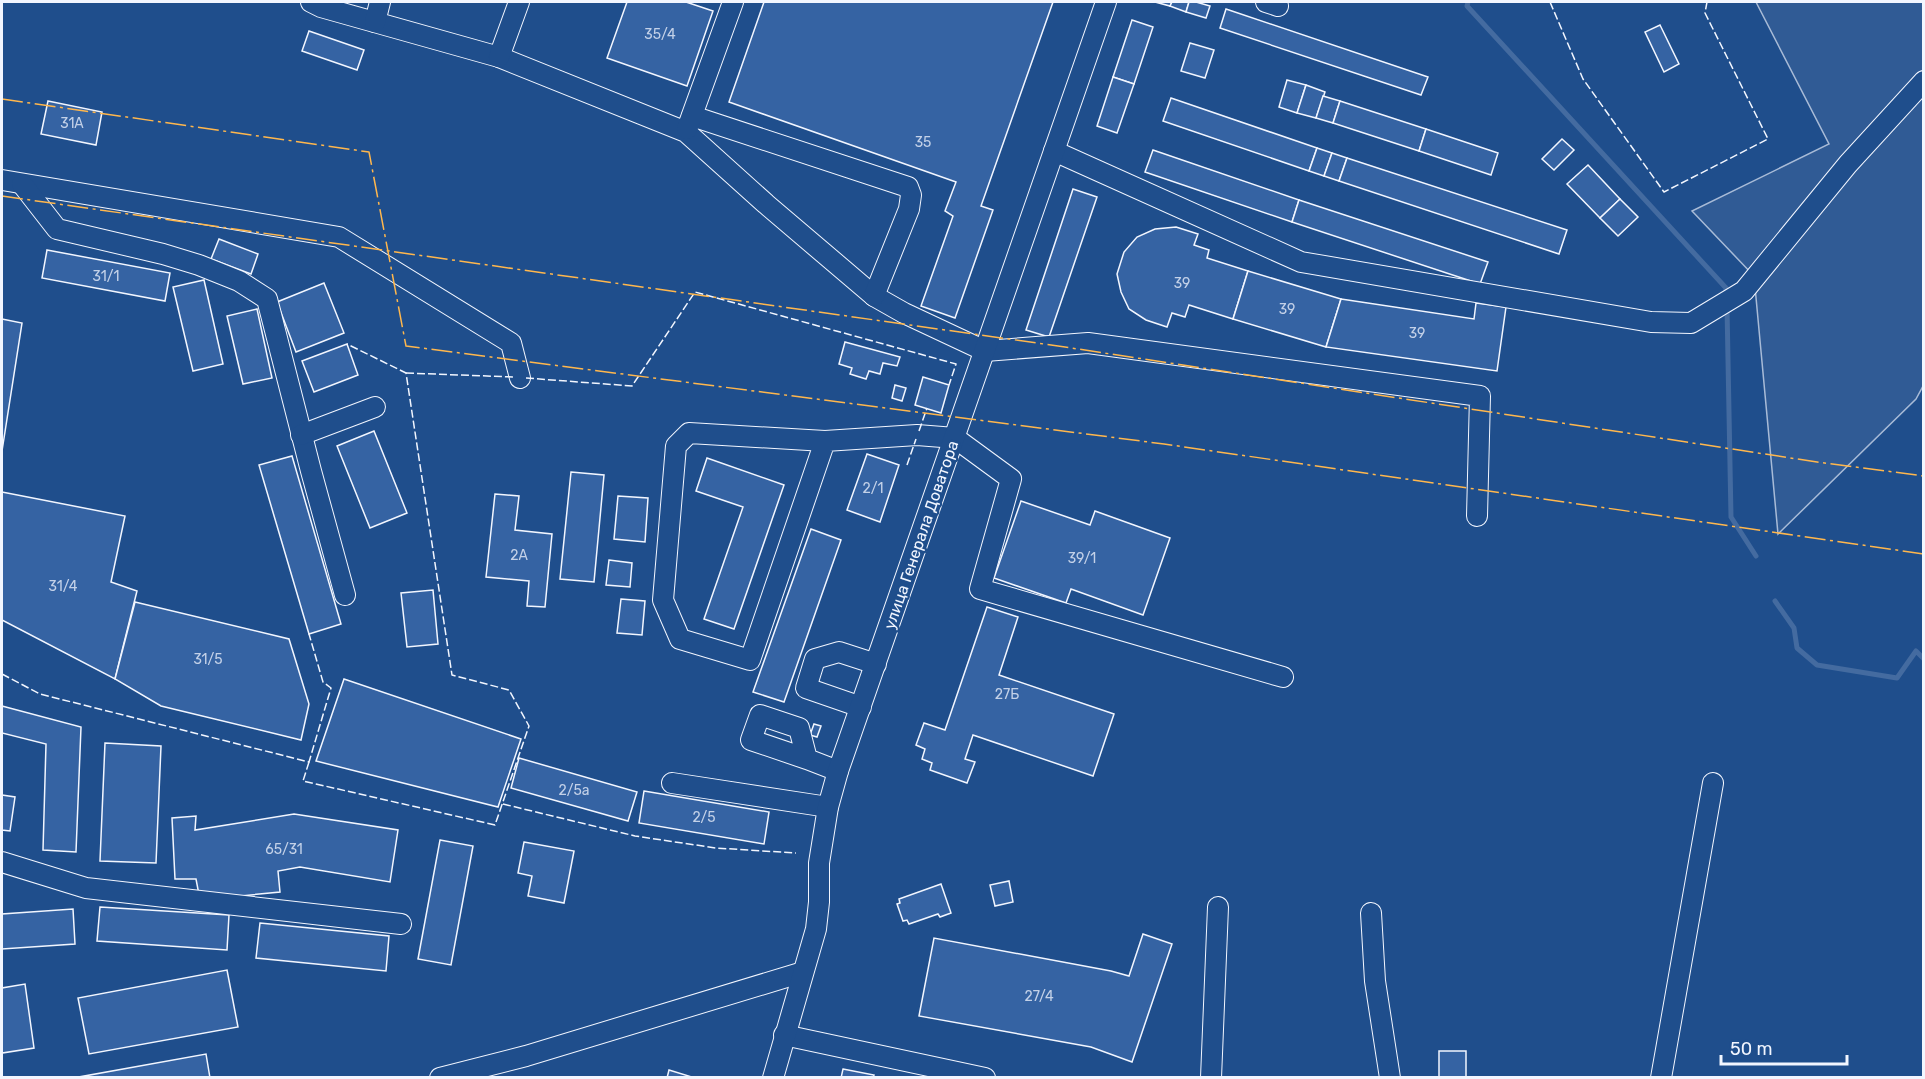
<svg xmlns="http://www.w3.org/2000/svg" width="1925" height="1079" font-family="Rubik,sans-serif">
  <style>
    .green { fill: #305b95; stroke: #a8bbd7; stroke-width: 1.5 }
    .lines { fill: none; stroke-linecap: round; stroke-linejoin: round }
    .stream { stroke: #446ba0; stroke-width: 5 }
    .building { fill: #3563a3; stroke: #f2f6ff; stroke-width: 1.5 }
    .minor-casing { stroke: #f2f6ff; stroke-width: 22 }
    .minor { stroke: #1f4e8c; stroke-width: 20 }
    .fence { stroke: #f2f6ff; stroke-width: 1.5; stroke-dasharray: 8 3; stroke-linecap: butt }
    .power { stroke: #ffb74d; stroke-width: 1.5; stroke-dasharray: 21 4.5 3 4.5; stroke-linecap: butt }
    .labels { text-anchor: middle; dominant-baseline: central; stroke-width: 4.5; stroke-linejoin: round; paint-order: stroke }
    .number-label { font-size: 14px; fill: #c3d1e8 }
    .street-label { font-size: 16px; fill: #f2f6ff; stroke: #1f4e8c }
  </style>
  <rect width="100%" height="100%" fill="#1f4e8c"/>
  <polygon class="green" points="1756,2 1923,2 1923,386 1916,399 1778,534 1754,276 1692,211 1829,144"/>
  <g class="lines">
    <g class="stream">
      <polyline points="1468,2 1467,6 1726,288 1726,295"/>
      <polyline points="1727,307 1731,517 1756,556"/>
      <polyline points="1775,601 1794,628 1797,648 1817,665 1897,678 1916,651 1924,659"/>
    </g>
  </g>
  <g class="building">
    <polygon points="627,2 686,2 713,11 687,86 607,58"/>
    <polygon points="764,2 1053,2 981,206 993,210 955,318 921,306 953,216 945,211 956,182 729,102"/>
    <polygon points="1155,2 1172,2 1170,6"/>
    <polygon points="1172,2 1189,2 1186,12 1170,6"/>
    <polygon points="1189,2 1196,2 1210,6 1206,18 1186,12"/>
    <polygon points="1226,9 1428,77 1421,95 1220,28"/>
    <polygon points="1132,20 1153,27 1134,84 1113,77"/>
    <polygon points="1660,25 1679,64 1664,72 1645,32"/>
    <polygon points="309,31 364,50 357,70 302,51"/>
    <polygon points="1190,43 1214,50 1205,78 1181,71"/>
    <polygon points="1113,77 1134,84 1117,133 1097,126"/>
    <polygon points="1287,80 1306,85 1297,113 1279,107"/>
    <polygon points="1306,85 1325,92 1316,118 1297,113"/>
    <polygon points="1323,96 1340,101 1333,123 1316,118"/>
    <polygon points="1171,98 1317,148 1309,171 1163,121"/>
    <polygon points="48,101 102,112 96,145 41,134"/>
    <polygon points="1340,101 1426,129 1419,151 1333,123"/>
    <polygon points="1426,129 1498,153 1491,175 1419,151"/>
    <polygon points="1562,139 1574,150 1554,170 1542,159"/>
    <polygon points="1317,148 1332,153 1324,176 1309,171"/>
    <polygon points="1153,150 1299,200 1292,222 1145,172"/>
    <polygon points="1332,153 1347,158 1339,181 1324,176"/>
    <polygon points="1347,158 1567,230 1559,254 1339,181"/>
    <polygon points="1588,165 1620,199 1600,218 1567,184"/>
    <polygon points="1073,189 1097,197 1049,337 1026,330"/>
    <polygon points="1620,199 1638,217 1618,236 1600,218"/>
    <polygon points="1299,200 1488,262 1480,284 1292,222"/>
    <polygon points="1176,227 1198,234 1194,245 1209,250 1207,258 1248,271 1233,319 1189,305 1185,317 1172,313 1167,327 1146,320 1129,309 1121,292 1117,274 1124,252 1137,237 1155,229"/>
    <polygon points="219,239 258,254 251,274 211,259"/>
    <polygon points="47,250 170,273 165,301 42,278"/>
    <polygon points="1248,271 1341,299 1326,347 1233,319"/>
    <polygon points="204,280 223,364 193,371 173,287"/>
    <polygon points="324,283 344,333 296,352 277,302"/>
    <polygon points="1341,299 1474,319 1476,303 1506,307 1497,371 1326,347"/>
    <polygon points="257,309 272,378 243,384 227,316"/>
    <polygon points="2,319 22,323 2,451"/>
    <polygon points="845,342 900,357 897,366 883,363 880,374 869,371 866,379 850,374 852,368 839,364"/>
    <polygon points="347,344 358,375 314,392 302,361"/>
    <polygon points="923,377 949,385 941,413 915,405"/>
    <polygon points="895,385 906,388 902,401 892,398"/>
    <polygon points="374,431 407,513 370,528 337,446"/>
    <polygon points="867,454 899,465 880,522 847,510"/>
    <polygon points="292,456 341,624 309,634 259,465"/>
    <polygon points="707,458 784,485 734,629 704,619 743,507 696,491"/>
    <polygon points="571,472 604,475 594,582 560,579"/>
    <polygon points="2,492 125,516 111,582 137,591 115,679 2,620"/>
    <polygon points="495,494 519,496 515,530 552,534 545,607 527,606 529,581 486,577"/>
    <polygon points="618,496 648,498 645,542 614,539"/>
    <polygon points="1021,501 1090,525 1095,511 1170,538 1143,615 1071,589 1066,603 994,578"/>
    <polygon points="811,529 841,540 784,702 753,692"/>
    <polygon points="609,560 632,563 630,587 606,585"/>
    <polygon points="433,590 438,644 407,647 401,593"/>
    <polygon points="621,599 645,601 642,635 617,633"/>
    <polygon points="135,602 289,639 309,704 301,740 161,706 115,679"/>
    <polygon points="987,607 1018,617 999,675 1114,714 1093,776 973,735 965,759 975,762 967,783 930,770 932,763 922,759 925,749 916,745 924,723 945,730"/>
    <polygon points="344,679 521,739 498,807 316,761"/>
    <polygon points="2,706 81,727 76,852 43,850 46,744 2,733"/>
    <polygon points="814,724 821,726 817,737 810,735"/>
    <polygon points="105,743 161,746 156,863 100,861"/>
    <polygon points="519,758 637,792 628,821 511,788"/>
    <polygon points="644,791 769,812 764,844 639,823"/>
    <polygon points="2,795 15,797 10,831 2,830"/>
    <polygon points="294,814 398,830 390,882 300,867 278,871 280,892 200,900 196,879 175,879 172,818 196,816 195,830"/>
    <polygon points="440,840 473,846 451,965 418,959"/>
    <polygon points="524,842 574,851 564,903 528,896 532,876 518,873"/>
    <polygon points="1009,881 1013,902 995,906 990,885"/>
    <polygon points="941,884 951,913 940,917 938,914 909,924 907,920 903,921 897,904 900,903 899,899"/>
    <polygon points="100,907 229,915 227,950 97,941"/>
    <polygon points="73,909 75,944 2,949 2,914"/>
    <polygon points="260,923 389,936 386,971 256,958"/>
    <polygon points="1143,934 1172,944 1132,1062 1091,1047 919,1016 934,938 1111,971 1129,976"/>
    <polygon points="227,970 238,1027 89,1054 78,998"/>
    <polygon points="25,984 34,1048 2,1053 2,988"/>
    <rect x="1439" y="1051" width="27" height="27"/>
    <polygon points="206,1054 210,1078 79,1078 79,1077"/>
    <polygon points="843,1069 874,1075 873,1078 841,1078"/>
    <polygon points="669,1070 692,1077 691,1078 667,1078"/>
  </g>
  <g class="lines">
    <g class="minor-casing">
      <g id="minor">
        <polyline points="311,2 321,7 499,57 686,132 766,204 874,296 904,313 985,351 1088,343 1480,396 1477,516"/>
        <polyline points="1266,2 1278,6"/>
        <polyline points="375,22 380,2"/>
        <polyline points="499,57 519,2"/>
        <polyline points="692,116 908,187 911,195 909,209 874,296"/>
        <polyline points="687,129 733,2"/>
        <polyline points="1054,151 1301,262 1651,322 1691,323 1744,291 1848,164 1924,81"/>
        <polyline points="2,180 339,237 511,343 520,378"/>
        <polyline points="22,184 57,229 163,254 199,265 239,281 267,299 311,471 345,595"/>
        <polyline points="301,435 375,407"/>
        <polyline points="825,441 750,660 680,639 663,600 676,446 689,433 825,441 917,435 955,438 1011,479 980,589 1283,677"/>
        <polyline points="861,707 806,688 815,659 839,652 876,664"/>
        <polyline points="807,759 751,740 760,715 799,728 807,759 838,771"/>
        <polyline points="672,783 828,807"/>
        <polyline points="2,862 86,888 401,924"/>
        <polyline points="1371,913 1375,981 1390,1078"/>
        <polyline points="784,1035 985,1078"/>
        <polyline points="440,1078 526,1056 803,972"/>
        <polyline points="773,1078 816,929 819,902 819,863 828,807 838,771 1106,2"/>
        <polyline points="1211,1078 1218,907"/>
        <polyline points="1661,1078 1713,783"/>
      </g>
    </g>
    <use href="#minor" class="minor"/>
    <g class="fence">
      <polyline points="1550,2 1583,79 1664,192 1768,139 1705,13 1707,2"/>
      <polyline points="406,373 514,377"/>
      <polyline points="526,378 632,386 695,292 956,364 949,385"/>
      <polyline points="919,431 927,408"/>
      <polyline points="907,465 916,439"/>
      <polyline points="2,674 40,694 309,762 331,688 323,682 309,634"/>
      <polyline points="309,762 303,781 495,825 529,726 509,690 452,675 406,373 347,344"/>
      <polyline points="503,804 635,836 716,848 796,853"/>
    </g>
    <g class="power">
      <polyline points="2,99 369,152 406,346 1164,444 1924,554"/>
      <polyline points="2,196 1065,347 1817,462 1924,476"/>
    </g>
  </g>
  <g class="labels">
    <g class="number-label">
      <text x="660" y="34">35/4</text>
      <text x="72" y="123">31А</text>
      <text x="923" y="142">35</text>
      <text x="106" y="276">31/1</text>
      <text x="1182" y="283">39</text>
      <text x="1287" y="309">39</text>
      <text x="1417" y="333">39</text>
      <text x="873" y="488">2/1</text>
      <text x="519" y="555">2А</text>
      <text x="1082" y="558">39/1</text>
      <text x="63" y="586">31/4</text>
      <text x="208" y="659">31/5</text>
      <text x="1007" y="694">27Б</text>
      <text x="574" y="790">2/5а</text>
      <text x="704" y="817">2/5</text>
      <text x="284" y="849">65/31</text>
      <text x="1039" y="996">27/4</text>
    </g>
    <g class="street-label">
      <text transform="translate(921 535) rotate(-71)">улица Генерала Доватора</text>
    </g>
  </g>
  <rect width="1925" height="1079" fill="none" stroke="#f2f6ff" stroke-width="6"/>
  <path d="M1721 1055v9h126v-9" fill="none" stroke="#f2f6ff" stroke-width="3"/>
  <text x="1730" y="1055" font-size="18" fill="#f2f6ff" stroke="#1f4e8c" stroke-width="4.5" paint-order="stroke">50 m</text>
</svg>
